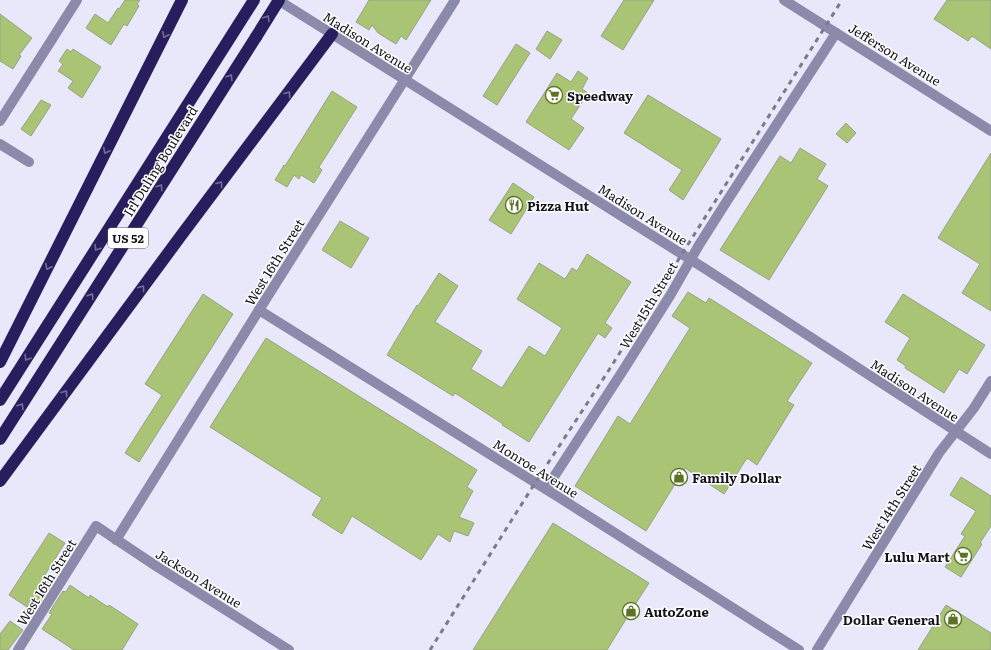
<svg xmlns="http://www.w3.org/2000/svg" width="991" height="650" font-family="Literata,serif">
  <style>
    .building { fill: #aac475; stroke: #98a286 }
    .lines { fill: none; stroke-linecap: round; stroke-linejoin: round }
    .minor { stroke: #8b8aab; stroke-width: 10 }
    .highway { stroke: #291e5d; stroke-width: 12 }
    .rail { stroke: #7b7b89; stroke-width: 3; stroke-dasharray: 5 5; stroke-linecap: butt }
    .highway-bridge { stroke: #291e5d; stroke-width: 12 }
    .oneway { stroke: #746d96 }
    .labels { text-anchor: middle; dominant-baseline: central; stroke-width: 3; stroke-linejoin: round; paint-order: stroke }
    .shield { fill: #fff; stroke: #5a5961; stroke-width: 1 }
    .shield-label { font-size: 12px; font-weight: bold; fill: #13121d }
    .street-label { font-size: 13px; fill: #13121d; stroke: #fff }
    .poi-label { font-size: 13px; font-weight: bold; fill: #13121d; stroke: #fff; text-anchor: start }
  </style>
  <rect width="100%" height="100%" fill="#e8e8fa"/>
  <g class="building">
    <polygon points="125,0 140,0 137,4 139,6 127,26 124,24 111,45 86,28 95,14 108,23 118,8 119,9"/>
    <polygon points="369,0 431,0 406,40 401,36 396,44 378,33 372,25 369,30 356,22"/>
    <polygon points="624,0 654,0 623,50 601,36"/>
    <polygon points="947,0 991,0 991,49 972,36 968,41 934,19"/>
    <polygon points="0,14 32,38 19,55 21,56 13,69 0,61"/>
    <polygon points="547,31 562,40 550,59 536,49"/>
    <polygon points="516,44 530,53 497,105 483,96"/>
    <polygon points="67,49 71,52 73,49 101,67 82,98 68,88 73,81 58,71 63,64 59,61"/>
    <polygon points="578,71 588,78 582,89 588,93 571,119 584,128 569,150 526,122 557,73 571,82"/>
    <polygon points="332,91 357,107 319,167 322,170 314,183 301,175 299,179 294,175 287,187 275,180 284,165 285,166"/>
    <polygon points="648,95 721,139 683,200 669,190 682,170 624,133"/>
    <polygon points="41,100 51,105 31,136 21,129"/>
    <polygon points="846,123 856,133 847,143 836,134"/>
    <polygon points="800,148 826,164 817,179 828,186 769,280 720,250 780,156 791,163"/>
    <polygon points="991,153 991,311 962,293 980,264 938,238"/>
    <polygon points="513,183 534,197 511,234 489,220"/>
    <polygon points="340,221 369,238 351,268 322,250"/>
    <polygon points="587,254 631,282 605,323 612,328 605,338 598,333 529,442 502,425 503,424 455,393 453,396 387,355 417,305 418,306 439,273 458,286 435,322 482,351 471,369 502,388 529,346 545,356 562,328 517,299 539,263 565,279 572,268 577,271"/>
    <polygon points="688,292 706,303 709,298 812,363 787,401 794,405 757,465 747,458 724,494 685,468 646,531 575,486 618,416 630,424 690,328 672,316"/>
    <polygon points="203,294 233,314 139,462 125,453 162,395 145,384"/>
    <polygon points="903,294 985,345 967,374 959,369 944,393 905,368 906,366 897,360 910,338 885,322"/>
    <polygon points="266,338 477,470 467,487 473,491 459,517 474,523 468,536 454,531 450,542 438,534 421,560 352,516 342,534 312,515 322,498 210,427"/>
    <polygon points="961,477 991,496 991,526 980,543 982,544 961,577 945,567 965,536 961,534 976,511 950,495"/>
    <polygon points="553,523 649,583 631,611 607,650 473,650"/>
    <polygon points="49,533 65,543 43,578 52,584 38,606 31,601 27,607 9,595"/>
    <polygon points="70,585 89,598 90,595 108,607 109,605 138,624 122,650 74,650 42,629 52,614 49,613 63,591 66,592"/>
    <polygon points="946,605 991,633 991,650 918,650"/>
    <polygon points="10,621 23,630 8,650 0,650 0,634"/>
  </g>
  <g class="lines">
    <g class="minor">
      <polyline points="278,0 704,268 991,454"/>
      <polyline points="784,0 991,131"/>
      <polyline points="0,121 77,0"/>
      <polyline points="0,144 29,162"/>
      <polyline points="259,310 560,498 799,650"/>
      <polyline points="546,489 624,369 671,294 699,245 725,204 836,33"/>
      <polyline points="116,540 259,310 455,0"/>
      <polyline points="18,650 96,526 156,566 289,650"/>
      <polyline points="817,650 939,453 974,408 991,381"/>
    </g>
    <g class="highway">
      <polyline points="0,362 182,0"/>
      <polyline points="0,400 254,0"/>
      <polyline points="0,439 256,37"/>
      <polyline points="0,481 180,237 332,34"/>
    </g>
    <polyline class="rail" points="430,650 535,483 607,373 842,0"/>
    <polyline class="highway-bridge" points="256,37 279,0"/>
  </g>
  <defs><path id="oneway-chevron" d="M-2-3.5L2.5 0L-2 3.5" fill="none" stroke-width="1.6" stroke-linecap="round" stroke-linejoin="round"/></defs>
  <g class="oneway">
    <use href="#oneway-chevron" transform="translate(267 18) rotate(-58)"/>
    <use href="#oneway-chevron" transform="translate(165 35) rotate(116)"/>
    <use href="#oneway-chevron" transform="translate(230 77) rotate(-58)"/>
    <use href="#oneway-chevron" transform="translate(288 94) rotate(-53)"/>
    <use href="#oneway-chevron" transform="translate(106 151) rotate(117)"/>
    <use href="#oneway-chevron" transform="translate(220 184) rotate(-53)"/>
    <use href="#oneway-chevron" transform="translate(160 187) rotate(-58)"/>
    <use href="#oneway-chevron" transform="translate(97 248) rotate(122)"/>
    <use href="#oneway-chevron" transform="translate(48 267) rotate(117)"/>
    <use href="#oneway-chevron" transform="translate(142 288) rotate(-54)"/>
    <use href="#oneway-chevron" transform="translate(91 296) rotate(-58)"/>
    <use href="#oneway-chevron" transform="translate(27 358) rotate(122)"/>
    <use href="#oneway-chevron" transform="translate(65 393) rotate(-54)"/>
    <use href="#oneway-chevron" transform="translate(21 406) rotate(-58)"/>
  </g>
  <defs>
    <g id="supermarket-ring" transform="scale(0.9)"><circle r="9.5" fill="#fff" stroke="#5c7324" stroke-width="1.5"/><path d="M-6-5.5h2.5l.6 2H6L4.5 2H-2.5L-4.4-4H-6ZM-1.5 3.2a1.3 1.3 0 1 0 .1 0ZM3 3.2a1.3 1.3 0 1 0 .1 0Z" fill="#5c7324"/></g>
    <g id="restaurant-ring" transform="scale(0.9)"><circle r="9.5" fill="#fff" stroke="#5c7324" stroke-width="1.5"/><path d="M-5-6h1v4h1v-4h1v4h1v-4h1v5L-1.5 .5V6h-2V.5L-5-1ZM5-6V6H3V1.5H1.5Q1.5-4 5-6Z" fill="#5c7324"/></g>
    <g id="shop-ring" transform="scale(0.9)"><circle r="9.5" fill="#fff" stroke="#5c7324" stroke-width="1.5"/><path d="M-5-2.5h2.3a2.7 3.5 0 0 1 5.4 0H5L5.5 6h-11ZM-1.5-2.5h3a1.5 2.3 0 0 0-3 0Z" fill="#5c7324"/></g>
  </defs>
  <g fill-rule="evenodd">
    <use href="#supermarket-ring" x="554" y="95"/>
    <use href="#restaurant-ring" x="514" y="205"/>
    <use href="#shop-ring" x="679" y="477"/>
    <use href="#supermarket-ring" x="963" y="556"/>
    <use href="#shop-ring" x="631" y="611"/>
    <use href="#shop-ring" x="953" y="619"/>
  </g>
  <g class="labels">
    <rect class="shield" x="108" y="228" width="40" height="20" rx="3"/>
    <g class="shield-label">
      <text x="128" y="238">US 52</text>
    </g>
    <g class="street-label">
      <text transform="translate(368 42) rotate(32)">Madison Avenue</text>
      <text transform="translate(895 54) rotate(32)">Jefferson Avenue</text>
      <text transform="translate(160 161) rotate(-58)">Irl Duling Boulevard</text>
      <text transform="translate(643 214) rotate(32)">Madison Avenue</text>
      <text transform="translate(274 262) rotate(-58)">West 16th Street</text>
      <text transform="translate(648 305) rotate(-59)">West 15th Street</text>
      <text transform="translate(915 390) rotate(33)">Madison Avenue</text>
      <text transform="translate(536 468) rotate(32)">Monroe Avenue</text>
      <text transform="translate(891 507) rotate(-58)">West 14th Street</text>
      <text transform="translate(199 578) rotate(32)">Jackson Avenue</text>
      <text transform="translate(46 582) rotate(-58)">West 16th Street</text>
    </g>
    <g class="poi-label">
      <text x="567" y="95">Speedway</text>
      <text x="527" y="205">Pizza Hut</text>
      <text x="692" y="477">Family Dollar</text>
      <text x="950" y="556" text-anchor="end">Lulu Mart</text>
      <text x="644" y="611">AutoZone</text>
      <text x="940" y="619" text-anchor="end">Dollar General</text>
    </g>
  </g>
</svg>
